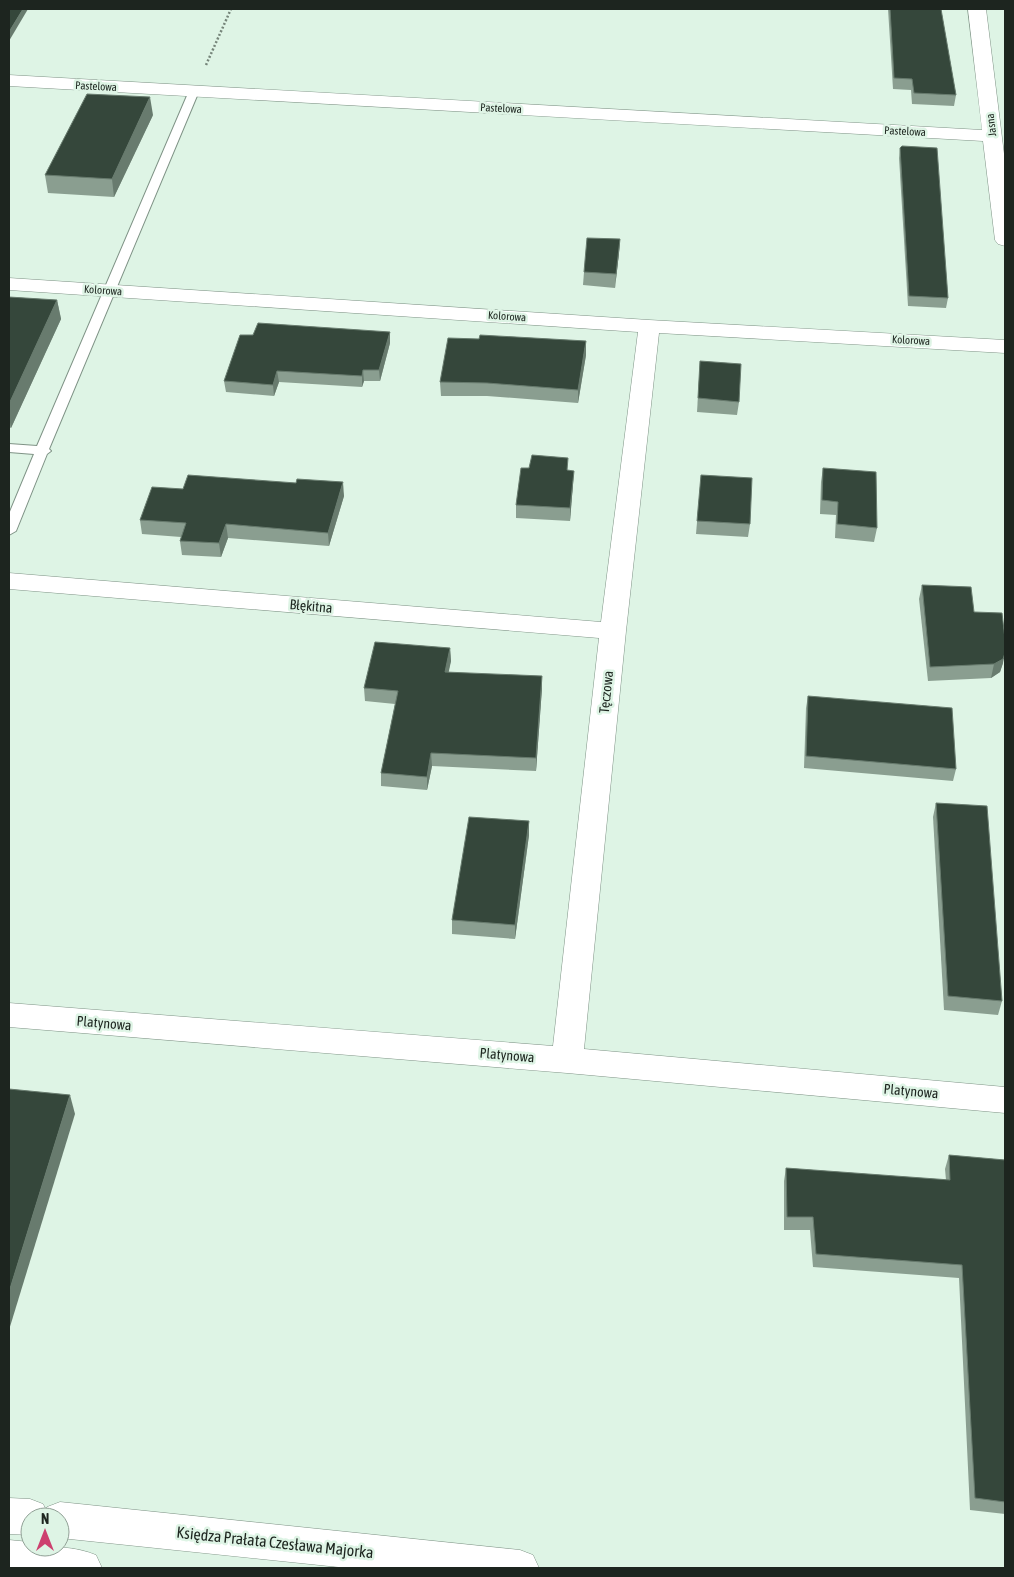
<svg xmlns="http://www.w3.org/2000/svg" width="1014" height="1577" font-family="'Asap Condensed',sans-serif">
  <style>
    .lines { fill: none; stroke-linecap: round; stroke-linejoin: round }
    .lane-casing { stroke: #7f9386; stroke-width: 2 }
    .street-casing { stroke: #7f9386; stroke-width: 1 }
    .secondary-casing { stroke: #7f9386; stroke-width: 1 }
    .path { stroke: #758479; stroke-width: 2.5; stroke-dasharray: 2 2; stroke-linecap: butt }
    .lane { fill: #fff; fill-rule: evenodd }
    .street { fill: #fff; fill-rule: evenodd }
    .secondary { fill: #fff; fill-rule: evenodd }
    .wall { fill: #8a9e90 }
    .shaded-wall { fill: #687b6e }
    .building { fill: #35473b; stroke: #687b6e }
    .labels { text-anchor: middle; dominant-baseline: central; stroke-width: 5; stroke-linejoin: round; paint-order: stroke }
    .far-street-label { font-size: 11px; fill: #1d251f; stroke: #def4e5 }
    .street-label { font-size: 14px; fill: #1d251f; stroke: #def4e5 }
    .near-street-label { font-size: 16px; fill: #1d251f; stroke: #def4e5 }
  </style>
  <rect width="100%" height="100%" fill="#def4e5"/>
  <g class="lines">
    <g class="lane-casing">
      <polygon id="lane" points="194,88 199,91 49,449 51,451 47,454 16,531 9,535 9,514 34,454 9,452 9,444 37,446 189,91"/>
    </g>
    <g class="street-casing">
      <g id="street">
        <polygon points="968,9 986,9 1005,162 1005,246 998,244 995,240 983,141 9,86 9,75 982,130"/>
        <polygon points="9,278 649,320 1005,340 1005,353 659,333 626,631 584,1049 1005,1087 1005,1113 567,1073 9,1027 9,1003 553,1046 599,638 9,589 9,573 601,622 638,332 9,290"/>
        <polygon points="9,1498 30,1499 43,1504 46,1510 47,1507 60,1502 520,1550 533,1555 539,1568 348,1568 60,1538 60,1517 30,1517 30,1535 9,1534"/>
      </g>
    </g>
    <g class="secondary-casing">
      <path id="secondary" d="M9,1540L30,1542V1547C54,1547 74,1546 96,1555L102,1568H9Z"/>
    </g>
    <polyline class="path" points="206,65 231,9"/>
    <use href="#lane" class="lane"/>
    <use href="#street" class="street"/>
    <use href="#secondary" class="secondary"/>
  </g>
  <g class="wall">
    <polygon points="888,9 941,9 956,95 954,106 912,104 911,90 893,89"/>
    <polygon points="153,115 114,197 48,193 45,175"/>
    <polygon points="900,148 948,298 946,308 908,306 899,158"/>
    <polygon points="620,239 619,253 615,288 583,285 584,272"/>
    <polygon points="9,297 57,300 61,319 11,428 9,427"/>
    <polygon points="390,332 390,343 380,381 364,381 362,387 279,382 274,396 226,392 224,381 253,335"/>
    <polygon points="479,339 586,355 578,403 487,396 441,396 440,382"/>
    <polygon points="700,361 739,402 737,415 697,412"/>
    <polygon points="823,468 877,528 874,542 835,538 836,515 820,514 821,482"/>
    <polygon points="568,470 573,484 570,521 516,518 516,505"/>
    <polygon points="701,475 750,524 748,537 696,534"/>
    <polygon points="183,489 344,496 329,546 228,538 221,557 182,555 180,541 181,537 142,534 140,520"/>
    <polygon points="922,585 974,612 1003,663 1000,672 991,678 928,681 919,599"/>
    <polygon points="450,648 451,661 448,672 542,688 536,771 432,766 427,790 381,786 381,773 395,704 365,701 364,688"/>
    <polygon points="808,696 956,769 953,781 804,768 806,708"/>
    <polygon points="936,803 1002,1001 998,1015 944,1010 933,817"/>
    <polygon points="529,821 529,835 515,939 452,934 452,920"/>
    <polygon points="949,1155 1005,1160 1005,1514 970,1510 959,1278 813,1267 810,1230 784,1230 784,1181 786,1168 946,1180 945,1169"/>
  </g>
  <g class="shaded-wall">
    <polygon points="23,9 28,9 9,41 9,32"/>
    <polygon points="150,97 153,115 114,197 112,179"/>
    <polygon points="620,239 619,253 615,288 616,274"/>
    <polygon points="57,300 61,319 11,428 9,417 9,404"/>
    <polygon points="390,332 390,343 380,381 379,370"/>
    <polygon points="586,341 586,355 578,403 578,390"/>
    <polygon points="363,370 364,381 362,387 362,376"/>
    <polygon points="277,371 279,382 274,396 273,385"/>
    <polygon points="574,471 573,484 570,521 570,508"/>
    <polygon points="343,482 344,496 329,546 328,533"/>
    <polygon points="226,524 228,538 221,557 219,543"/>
    <polygon points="450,648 451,661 446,685 445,672"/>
    <polygon points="1005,653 1003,663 1000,672 991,678 994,664"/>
    <polygon points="542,676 542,688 536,771 536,758"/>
    <polygon points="431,753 432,766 427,790 427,777"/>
    <polygon points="529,821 529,835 515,939 515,925"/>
    <polygon points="70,1095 75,1114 9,1330 9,1292"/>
  </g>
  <g class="building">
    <polygon points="9,9 23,9 9,32"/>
    <polygon points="890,9 941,9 956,95 914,93 912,79 894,78"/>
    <polygon points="87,94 150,97 112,179 45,175"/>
    <polygon points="902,146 937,148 948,298 909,296 900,148"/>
    <polygon points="587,238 620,239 616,274 584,272"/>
    <polygon points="9,297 57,300 9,404"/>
    <polygon points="258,323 390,332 379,370 363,370 362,376 277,371 273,385 224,381 240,335 253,335"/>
    <polygon points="480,335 586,341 578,390 487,383 440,382 448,338 479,339"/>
    <polygon points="700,361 741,364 739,402 698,398"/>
    <polygon points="532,455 568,458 567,470 574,471 570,508 516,505 521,468 529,468"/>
    <polygon points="823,468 876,472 877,528 837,524 838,502 822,500"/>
    <polygon points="188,475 296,483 297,479 343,482 328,533 226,524 219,543 180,541 186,523 140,520 152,487 183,489"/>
    <polygon points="701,475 752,478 750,524 697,521"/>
    <polygon points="922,585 971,587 974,612 1002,613 1005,639 1005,653 1003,659 994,664 930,667"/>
    <polygon points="375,642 450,648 445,672 542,676 536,758 431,753 427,777 381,773 398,691 364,688"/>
    <polygon points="808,696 952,708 956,769 806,756"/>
    <polygon points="936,803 987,806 1002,1001 948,996"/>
    <polygon points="469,817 529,821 515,925 452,920"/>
    <polygon points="9,1089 70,1095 9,1292"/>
    <polygon points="949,1155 1005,1160 1005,1502 975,1498 962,1265 816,1254 813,1217 787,1217 786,1168 950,1180"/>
  </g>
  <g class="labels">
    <g class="far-street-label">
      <text transform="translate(96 86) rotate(3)">Pastelowa</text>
      <text transform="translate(501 108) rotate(3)">Pastelowa</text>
      <text transform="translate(991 125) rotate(-97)">Jasna</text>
      <text transform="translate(905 131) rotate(3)">Pastelowa</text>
      <text transform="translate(103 290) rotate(4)">Kolorowa</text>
      <text transform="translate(507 316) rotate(4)">Kolorowa</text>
      <text transform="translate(911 340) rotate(3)">Kolorowa</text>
    </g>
    <g class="street-label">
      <text transform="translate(311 606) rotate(5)">Błękitna</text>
      <text transform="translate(606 692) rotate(-84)">Tęczowa</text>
      <text transform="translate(104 1023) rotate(5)">Platynowa</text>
      <text transform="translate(507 1055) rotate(5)">Platynowa</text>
      <text transform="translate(911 1091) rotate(5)">Platynowa</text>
    </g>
    <g class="near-street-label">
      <text transform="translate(275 1542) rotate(6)">Księdza Prałata Czesława Majorka</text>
    </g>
  </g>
  <rect width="1014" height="1577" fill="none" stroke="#1d251f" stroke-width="20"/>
  <g transform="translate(45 1532)"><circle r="24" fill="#def4e5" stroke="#91a196"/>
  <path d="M0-4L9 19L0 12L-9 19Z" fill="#cd406f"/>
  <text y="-8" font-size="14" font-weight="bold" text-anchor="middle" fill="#1d251f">N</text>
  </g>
</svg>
